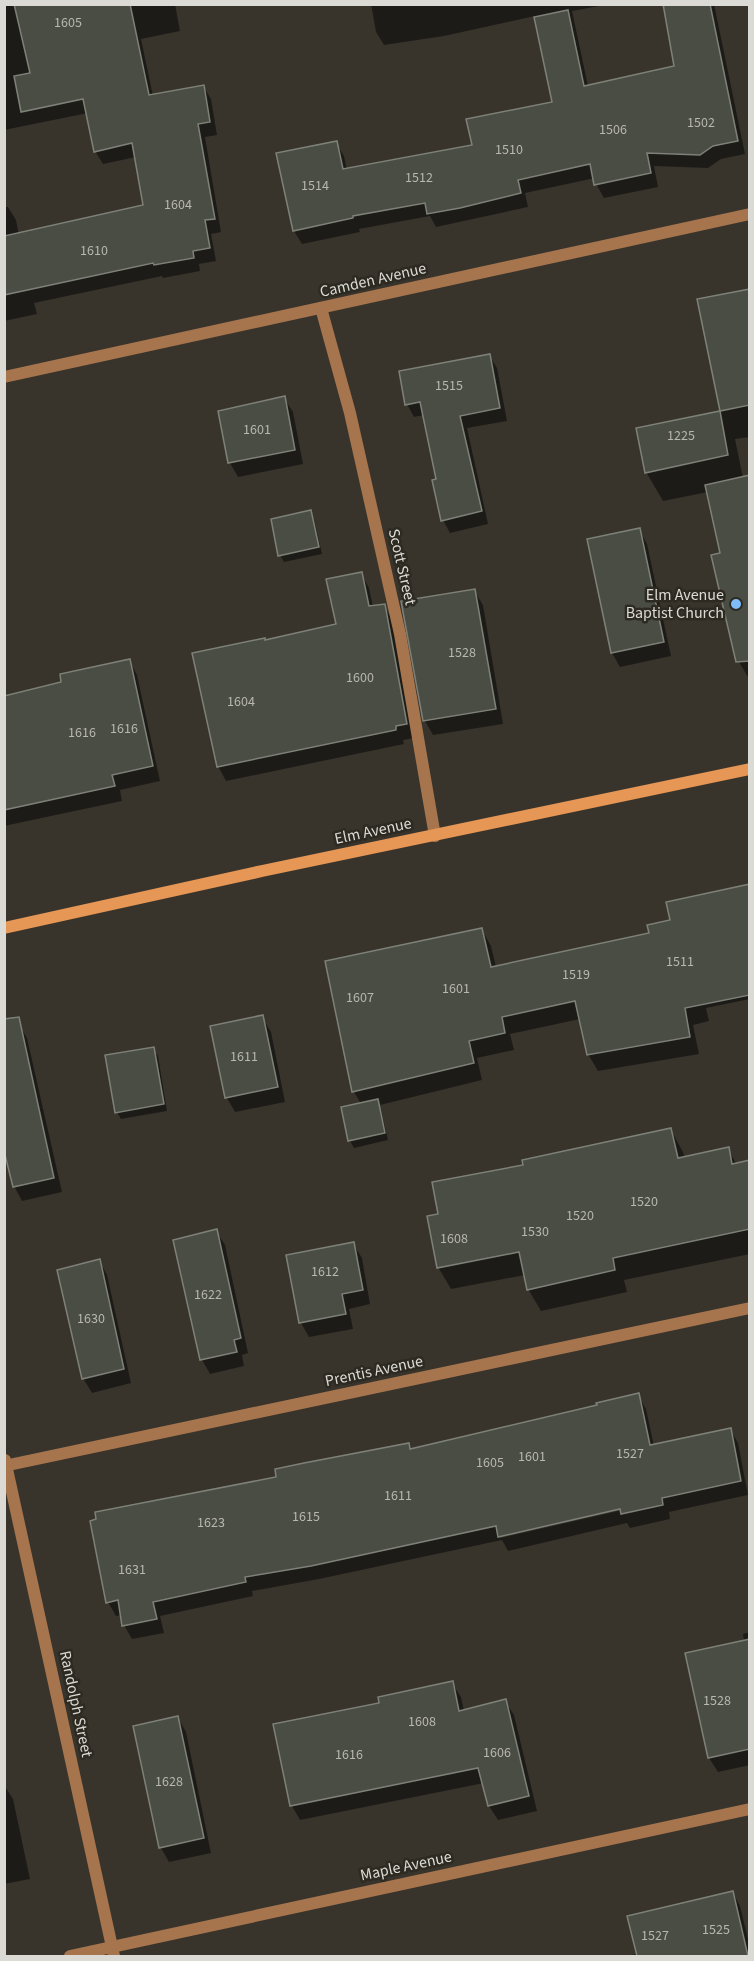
<svg xmlns="http://www.w3.org/2000/svg" width="754" height="1961" font-family="'Source Sans 3',sans-serif">
  <style>
    .shadow { fill: #0007; fill-rule: evenodd }
    .building { fill: #4a4d44; stroke: #7e8177; stroke-width: 1.5 }
    .lines { fill: none; stroke-linecap: round; stroke-linejoin: round }
    .street { stroke: #a6744d; stroke-width: 12 }
    .secondary { stroke: #e69655; stroke-width: 12 }
    .poi-dot { fill: #7fbdfa; stroke: #2d2a22; stroke-width: 2 }
    .labels { text-anchor: middle; dominant-baseline: central; stroke-width: 5; stroke-linejoin: round; paint-order: stroke }
    .number-label { font-size: 14px; fill: #b8b7b0 }
    .street-label { font-size: 16px; fill: #dcdad4; stroke: #2d2a22 }
    .poi-label { font-size: 16px; fill: #dcdad4; stroke: #2d2a22; text-anchor: end }
  </style>
  <rect width="100%" height="100%" fill="#38342c"/>
  <g class="shadow">
    <polygon points="4,4 175,4 180,31 141,39 153,96 203,86 211,99 217,135 205,137 221,232 211,234 216,261 199,264 200,271 163,278 162,276 34,303 37,314 4,321 4,207 8,207 16,220 19,235 145,207 136,157 103,164 95,151 88,113 4,130"/>
    <polygon points="371,4 610,4 572,11 588,86 676,67 665,4 714,4 745,154 721,159 708,168 654,166 658,187 604,198 596,184 595,178 525,193 528,207 436,227 430,216 359,229 360,232 302,244 294,231 336,143 344,156 347,170 474,146 554,103 535,16 444,36 384,45 376,32"/>
    <polygon points="750,290 750,437 735,439 743,478 750,477 749,679 735,655 721,554 708,492 663,501 646,472 638,429 721,412 699,300"/>
    <polygon points="489,355 497,368 507,421 467,428 488,524 450,533 443,520 438,480 424,415 414,417 407,404"/>
    <polygon points="284,398 293,412 303,464 238,477 230,463 220,412"/>
    <polygon points="310,512 314,519 322,554 284,562 280,555"/>
    <polygon points="639,529 647,544 671,656 620,667 612,653"/>
    <polygon points="361,573 369,588 373,607 384,605 392,620 414,738 403,740 404,744 226,781 218,766 265,641 338,625"/>
    <polygon points="474,590 483,605 503,724 433,735 425,721"/>
    <polygon points="129,660 137,675 160,781 120,790 122,801 4,826 4,697 63,684"/>
    <polygon points="750,886 750,999 706,1008 709,1021 693,1025 699,1054 598,1071 588,1054 580,1019 510,1034 514,1050 477,1058 482,1080 380,1105 388,1140 354,1148 350,1141 342,1108 361,1104 354,1092 327,962 482,930 491,946 496,967 651,934 671,921"/>
    <polygon points="262,1017 271,1032 285,1102 235,1112 227,1098 212,1028"/>
    <polygon points="19,1024 27,1038 62,1192 22,1201 14,1186"/>
    <polygon points="153,1049 158,1056 167,1111 121,1119 117,1112"/>
    <polygon points="671,1130 683,1152 685,1158 728,1149 737,1165 750,1162 750,1254 624,1280 627,1292 541,1311 528,1289 525,1275 451,1289 438,1267 440,1215 524,1166"/>
    <polygon points="216,1231 225,1245 248,1353 242,1355 244,1366 210,1374 202,1360"/>
    <polygon points="353,1244 362,1258 370,1304 349,1309 353,1329 309,1337 301,1323 288,1256"/>
    <polygon points="99,1260 107,1275 131,1383 92,1393 83,1378"/>
    <path d="M638,1395L646,1409L654,1446L730,1429L738,1443L748,1495L669,1512L670,1519L630,1528L627,1523L508,1551L502,1540L319,1579L252,1591L253,1596L160,1616L164,1633L132,1639L124,1625L122,1615L116,1616L108,1602L278,1478L408,1445L411,1450ZM627,1506V1509L500,1538V1535Z"/>
    <polygon points="750,1632 750,1765 718,1772 709,1758 744,1642 743,1634"/>
    <polygon points="452,1683 461,1697 464,1711 505,1701 514,1715 537,1811 498,1820 489,1806 484,1783 300,1820 292,1806 275,1725 381,1704"/>
    <polygon points="178,1718 186,1732 211,1853 169,1862 161,1848"/>
    <polygon points="4,1785 13,1799 30,1879 4,1884"/>
    <polygon points="733,1893 740,1906 750,1947 750,1956 624,1956 638,1954"/>
  </g>
  <g class="building">
    <polygon points="14,4 130,4 149,95 204,85 210,122 198,124 215,219 205,220 210,248 193,251 194,258 154,265 153,263 4,295 4,236 143,205 132,143 94,152 83,99 21,112 14,76 30,73"/>
    <polygon points="663,4 710,4 738,141 713,146 700,155 647,153 651,173 594,185 590,164 518,180 521,193 460,208 427,214 425,203 353,216 353,218 293,231 276,153 337,141 343,169 472,145 466,119 552,102 534,17 568,10 584,86 674,66"/>
    <polygon points="750,289 750,405 720,411 697,299"/>
    <polygon points="490,354 500,408 460,416 482,511 441,521 432,480 436,479 420,402 405,405 399,371"/>
    <polygon points="285,396 295,450 228,463 218,411"/>
    <polygon points="720,411 728,455 645,473 636,428"/>
    <polygon points="750,475 750,661 736,662 711,555 720,553 705,485"/>
    <polygon points="311,510 319,547 278,556 271,519"/>
    <polygon points="640,528 664,642 611,653 587,539"/>
    <polygon points="362,572 369,606 385,604 407,724 396,726 396,730 217,767 192,653 265,638 265,640 336,624 326,579"/>
    <polygon points="475,589 496,709 423,721 401,601"/>
    <polygon points="130,659 153,766 112,775 115,786 4,810 4,696 61,682 60,674"/>
    <polygon points="750,884 750,995 685,1008 690,1037 587,1055 575,1001 502,1017 505,1033 469,1041 474,1063 352,1092 325,961 482,928 491,967 649,933 647,925 670,920 666,902"/>
    <polygon points="263,1015 278,1087 225,1098 210,1026"/>
    <polygon points="19,1017 54,1178 13,1187 4,1151 4,1019"/>
    <polygon points="154,1047 164,1104 115,1113 105,1055"/>
    <polygon points="378,1099 385,1133 348,1141 341,1107"/>
    <polygon points="671,1128 678,1158 729,1147 732,1164 750,1160 750,1229 613,1258 615,1270 527,1290 519,1252 437,1268 427,1216 438,1214 432,1182 523,1165 522,1160"/>
    <polygon points="217,1229 241,1338 234,1340 237,1352 200,1360 173,1240"/>
    <polygon points="354,1242 363,1290 342,1294 346,1314 299,1323 286,1255"/>
    <polygon points="100,1259 124,1369 82,1379 57,1270"/>
    <polygon points="639,1393 650,1445 731,1428 741,1481 662,1498 663,1505 621,1514 620,1509 498,1537 496,1526 311,1566 245,1577 246,1582 153,1602 157,1619 122,1626 118,1600 106,1603 90,1521 96,1519 95,1512 276,1477 275,1469 304,1463 409,1443 410,1449 597,1405 596,1403"/>
    <polygon points="750,1639 750,1749 708,1758 685,1653"/>
    <polygon points="453,1681 459,1711 506,1699 529,1796 488,1806 478,1768 290,1806 273,1724 379,1703 378,1697"/>
    <polygon points="178,1716 204,1838 159,1848 133,1726"/>
    <polygon points="733,1891 748,1956 637,1956 627,1916"/>
  </g>
  <g class="lines">
    <g class="street">
      <polyline points="321,308 350,413 400,634 435,836"/>
      <polyline points="4,377 750,214"/>
      <polyline points="5,1460 114,1956"/>
      <polyline points="4,1466 750,1308"/>
      <polyline points="70,1956 750,1809"/>
    </g>
    <polyline class="secondary" points="4,928 262,871 750,769"/>
  </g>
  <circle class="poi-dot" cx="736" cy="604" r="6"/>
  <g class="labels">
    <g class="number-label">
      <text x="68" y="23">1605</text>
      <text x="701" y="123">1502</text>
      <text x="613" y="130">1506</text>
      <text x="509" y="150">1510</text>
      <text x="419" y="178">1512</text>
      <text x="315" y="186">1514</text>
      <text x="178" y="205">1604</text>
      <text x="94" y="251">1610</text>
      <text x="449" y="386">1515</text>
      <text x="257" y="430">1601</text>
      <text x="681" y="436">1225</text>
      <text x="462" y="653">1528</text>
      <text x="360" y="678">1600</text>
      <text x="241" y="702">1604</text>
      <text x="124" y="729">1616</text>
      <text x="82" y="733">1616</text>
      <text x="680" y="962">1511</text>
      <text x="576" y="975">1519</text>
      <text x="456" y="989">1601</text>
      <text x="360" y="998">1607</text>
      <text x="244" y="1057">1611</text>
      <text x="644" y="1202">1520</text>
      <text x="580" y="1216">1520</text>
      <text x="535" y="1232">1530</text>
      <text x="454" y="1239">1608</text>
      <text x="325" y="1272">1612</text>
      <text x="208" y="1295">1622</text>
      <text x="91" y="1319">1630</text>
      <text x="630" y="1454">1527</text>
      <text x="532" y="1457">1601</text>
      <text x="490" y="1463">1605</text>
      <text x="398" y="1496">1611</text>
      <text x="306" y="1517">1615</text>
      <text x="211" y="1523">1623</text>
      <text x="132" y="1570">1631</text>
      <text x="717" y="1701">1528</text>
      <text x="422" y="1722">1608</text>
      <text x="497" y="1753">1606</text>
      <text x="349" y="1755">1616</text>
      <text x="169" y="1782">1628</text>
      <text x="716" y="1930">1525</text>
      <text x="655" y="1936">1527</text>
    </g>
    <g class="street-label">
      <text transform="translate(373 280) rotate(-13)">Camden Avenue</text>
      <text transform="translate(402 567) rotate(77)">Scott Street</text>
      <text transform="translate(373 831) rotate(-12)">Elm Avenue</text>
      <text transform="translate(374 1371) rotate(-12)">Prentis Avenue</text>
      <text transform="translate(76 1704) rotate(78)">Randolph Street</text>
      <text transform="translate(406 1866) rotate(-12)">Maple Avenue</text>
    </g>
    <g class="poi-label">
      <text x="724" y="595">Elm Avenue<tspan x="724" dy="18">Baptist Church</tspan></text>
    </g>
  </g>
  <rect width="754" height="1961" fill="none" stroke="#dcdad4" stroke-width="12"/>
</svg>
